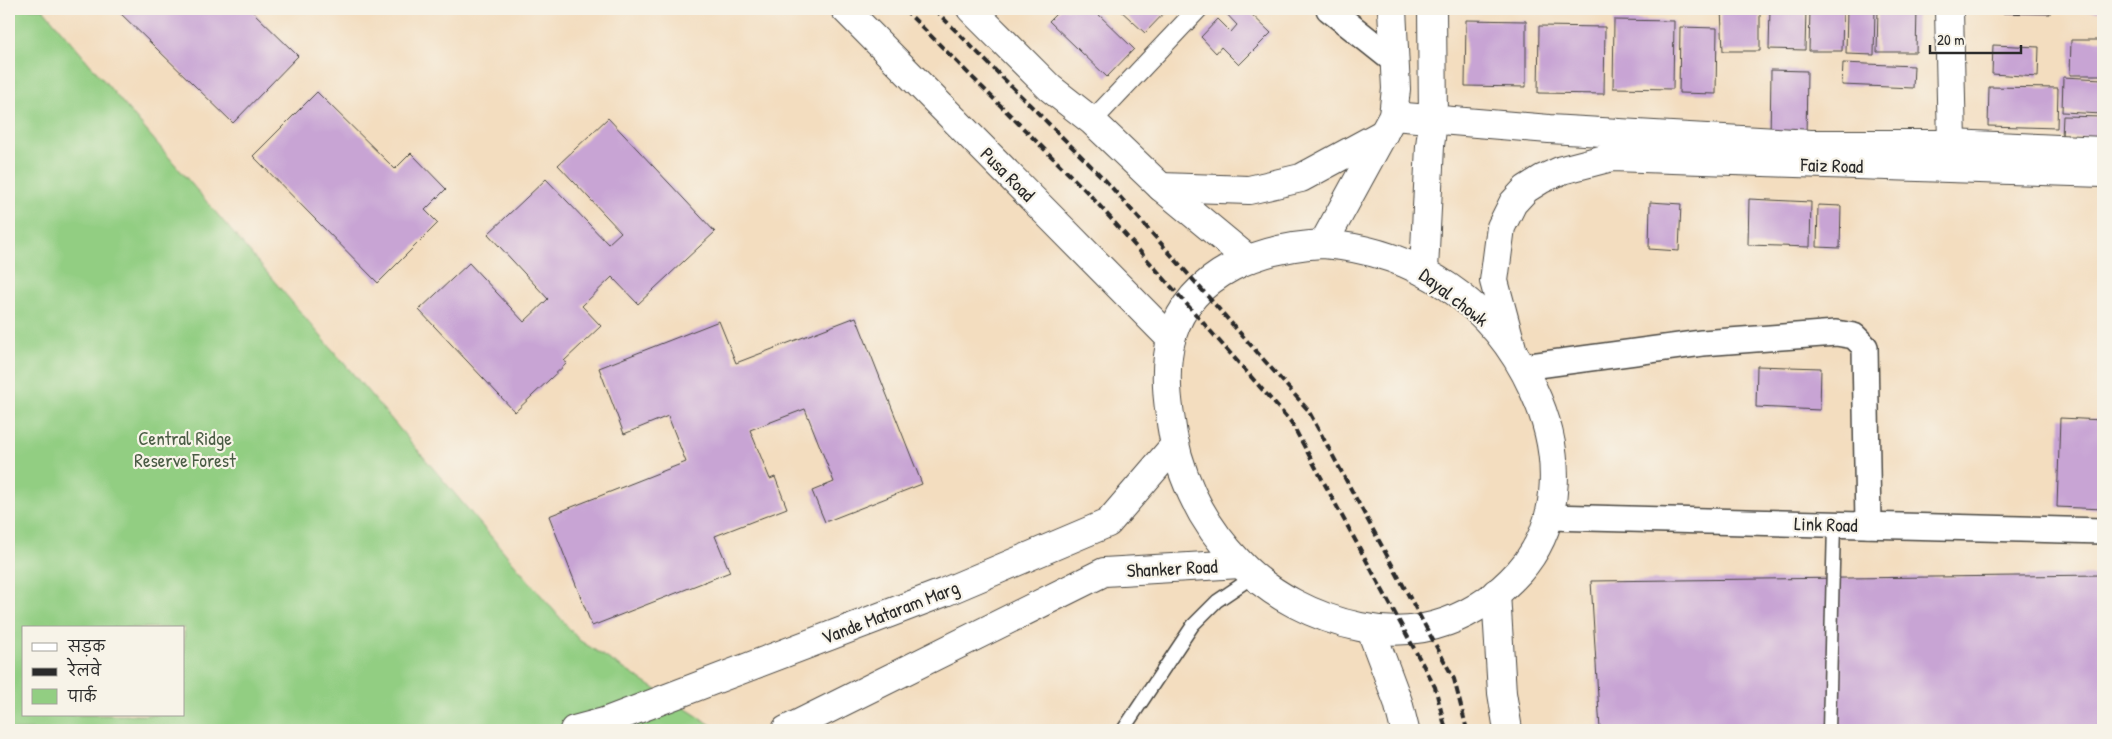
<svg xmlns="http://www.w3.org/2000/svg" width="2112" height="739" font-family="'Patrick Hand','Playpen Sans Deva',sans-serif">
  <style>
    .green { fill: #92ce82; stroke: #5e7c56; fill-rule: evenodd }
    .building { fill: #c8a4d4 }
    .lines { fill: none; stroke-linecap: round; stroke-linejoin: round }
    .service-casing { stroke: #494641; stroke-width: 15 }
    .pedestrian-casing { stroke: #494641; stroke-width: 21 }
    .minor-casing { stroke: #494641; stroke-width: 28 }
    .tertiary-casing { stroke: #494641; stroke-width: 30 }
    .secondary-casing { stroke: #494641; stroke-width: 30 }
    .service { stroke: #fff; stroke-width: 12 }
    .pedestrian { stroke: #fff; stroke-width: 19 }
    .minor { stroke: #fff; stroke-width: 25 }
    .tertiary { stroke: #fff; stroke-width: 28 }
    .secondary { stroke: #fff; stroke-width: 28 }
    .rail { stroke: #2b2b2b; stroke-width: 4; stroke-dasharray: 8 4; stroke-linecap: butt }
    .labels { text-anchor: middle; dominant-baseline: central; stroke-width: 4.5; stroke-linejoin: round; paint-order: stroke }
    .street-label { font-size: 19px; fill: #2b2b2b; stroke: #f7f3e8 }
    .park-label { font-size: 19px; fill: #4a5c45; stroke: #f7f3e8 }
  </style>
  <rect width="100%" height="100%" fill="#f7f3e8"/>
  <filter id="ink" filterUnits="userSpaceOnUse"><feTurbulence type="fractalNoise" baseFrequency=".02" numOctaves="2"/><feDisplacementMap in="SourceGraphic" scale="10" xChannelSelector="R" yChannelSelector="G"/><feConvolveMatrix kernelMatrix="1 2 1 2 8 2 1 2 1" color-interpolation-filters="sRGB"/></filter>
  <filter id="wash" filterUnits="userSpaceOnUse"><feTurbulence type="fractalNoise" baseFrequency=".0096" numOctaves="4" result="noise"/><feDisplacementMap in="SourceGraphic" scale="20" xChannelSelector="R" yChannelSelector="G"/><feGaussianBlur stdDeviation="1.12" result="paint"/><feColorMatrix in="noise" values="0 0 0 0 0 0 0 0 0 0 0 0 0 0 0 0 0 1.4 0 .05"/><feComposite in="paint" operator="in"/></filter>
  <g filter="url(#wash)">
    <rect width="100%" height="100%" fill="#f3ddbf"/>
    <path class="green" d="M9,9H43L579,640L719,730H9ZM24,628H184V715H24Z"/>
    <g id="blocks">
      <g class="building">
        <polygon points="116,9 250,9 298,56 233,123"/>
        <polygon points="1061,9 1093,9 1134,49 1107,77 1049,21"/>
        <polygon points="1119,9 1168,9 1145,33"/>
        <polygon points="1246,9 1271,33 1239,65 1221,47 1216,53 1201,37 1218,19 1231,32 1237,25 1222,9"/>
        <polygon points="1721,9 1760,9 1760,51 1723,51"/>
        <polygon points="1770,9 1806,9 1805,50 1769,49"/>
        <polygon points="1810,9 1843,9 1842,51 1809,51"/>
        <polygon points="1847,9 1875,9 1874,55 1846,54"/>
        <polygon points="1878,9 1917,9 1916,52 1877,52"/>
        <polygon points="1987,9 2050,9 2050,14 1987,13"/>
        <polygon points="2064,9 2103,9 2103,12 2064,11"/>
        <polygon points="1466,20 1526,21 1526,87 1465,86"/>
        <polygon points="1614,20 1674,21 1673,89 1613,88"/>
        <polygon points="1539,26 1605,27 1604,94 1538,93"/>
        <polygon points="1680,27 1717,28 1716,94 1679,93"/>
        <polygon points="2071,40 2103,40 2103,75 2070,75"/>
        <polygon points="1993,45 2039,47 2038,77 1992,74"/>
        <polygon points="1843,63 1914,66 1913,88 1842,85"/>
        <polygon points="1771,70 1807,71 1806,139 1770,139"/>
        <polygon points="2063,77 2103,79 2103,114 2062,112"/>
        <polygon points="1989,87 2058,88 2057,128 1988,126"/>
        <polygon points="317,92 395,169 411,153 446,189 425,210 438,223 378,283 253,156"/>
        <polygon points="2063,116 2103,117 2103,137 2062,137"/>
        <polygon points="608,118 715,232 638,304 612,277 582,306 601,326 564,361 567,363 515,412 419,310 469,263 524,322 548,299 488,234 546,179 608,244 621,232 558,165"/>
        <polygon points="1749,199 1811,202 1810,247 1748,245"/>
        <polygon points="1650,202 1681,204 1679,251 1649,249"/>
        <polygon points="1818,205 1841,206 1840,248 1817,247"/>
        <polygon points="856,317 922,484 825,522 812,491 834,482 805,409 750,430 770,479 775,477 787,508 715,536 730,572 592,626 549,516 686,462 668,416 624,434 599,368 719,321 736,363"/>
        <polygon points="1757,366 1821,368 1820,410 1756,407"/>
        <polygon points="2060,418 2103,420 2103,509 2057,507"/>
        <polygon points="2103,575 2103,730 1600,730 1591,581"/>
      </g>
    </g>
  </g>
  <g filter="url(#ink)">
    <use href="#blocks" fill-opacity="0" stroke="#494641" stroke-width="1"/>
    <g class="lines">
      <g class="service-casing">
        <g id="service">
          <polyline points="1123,730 1193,625 1217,601 1254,576"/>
          <polyline points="1829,730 1834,524"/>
        </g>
      </g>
      <g class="pedestrian-casing">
        <polyline id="pedestrian" points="1092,121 1198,9"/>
      </g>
      <g class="minor-casing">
        <g id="minor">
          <polyline points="1329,9 1393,60"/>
          <polyline points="1523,367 1702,343 1836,333 1854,336 1865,347 1868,525"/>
          <polyline points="1549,517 2103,531"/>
        </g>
      </g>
      <g class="tertiary-casing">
        <g id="tertiary">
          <polyline points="1949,9 1952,144"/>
          <polyline points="1393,116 1549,129 1811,144 1952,144 2103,151"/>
          <polyline points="1323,244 1393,116 1396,89 1392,9"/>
          <polyline points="1424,270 1430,146 1433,121 1432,9"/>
          <polyline points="1513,352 1494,281 1501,227 1513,203 1526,189 1542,179 1562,170 1612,157 2103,173"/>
        </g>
      </g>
      <g class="secondary-casing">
        <g id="secondary">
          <polyline points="845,9 1171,339"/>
          <polyline points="971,9 1050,88 1092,121 1161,187 1248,259"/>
          <polyline points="1161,187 1249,190 1301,178 1384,133"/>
          <path d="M1323,244C1416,251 1494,303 1533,389C1561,448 1565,520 1519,572C1477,618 1422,640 1360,627C1316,618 1270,595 1239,562C1200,522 1176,470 1170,415C1166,390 1165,361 1172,336C1191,272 1262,247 1323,244Z"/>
          <polyline points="1496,593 1502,693 1508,730"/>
          <polyline points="1371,630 1398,702 1405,730"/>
          <polyline points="574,730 604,722 945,592 1108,523 1175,445"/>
          <polyline points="786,730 1104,572 1240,564"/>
        </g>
      </g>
      <use href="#service" class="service"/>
      <use href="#pedestrian" class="pedestrian"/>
      <use href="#minor" class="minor"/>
      <use href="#tertiary" class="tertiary"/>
      <use href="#secondary" class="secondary"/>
      <g class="rail">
        <polyline points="904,9 1090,195 1291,422 1435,687 1446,730"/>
        <polyline points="934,9 1106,181 1308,410 1454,679 1467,730"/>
      </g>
    </g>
  </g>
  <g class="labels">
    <g class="street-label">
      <text transform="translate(1832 165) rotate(2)">Faiz Road</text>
      <text transform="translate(1008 174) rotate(45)">Pusa Road</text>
      <text transform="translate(1454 297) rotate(38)">Dayal chowk</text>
      <text transform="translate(1826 524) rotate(2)">Link Road</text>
      <text transform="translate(1172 568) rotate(-3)">Shanker Road</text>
      <text transform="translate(890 612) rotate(-21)">Vande Mataram Marg</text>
    </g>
    <g class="park-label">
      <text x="185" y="438">Central Ridge<tspan x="185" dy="22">Reserve Forest</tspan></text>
    </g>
  </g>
  <rect width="2112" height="739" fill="none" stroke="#f7f3e8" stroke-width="30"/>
  <rect x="22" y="626" width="162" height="90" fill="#f7f3e8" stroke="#a5a39c"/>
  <rect x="32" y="643" width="25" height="8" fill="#ffffff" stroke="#a5a39c"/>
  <text x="68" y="652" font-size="15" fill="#2b2b2b">सड़क</text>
  <rect x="32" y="668" width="25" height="8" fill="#2b2b2b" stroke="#a5a39c"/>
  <text x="68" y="676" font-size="15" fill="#2b2b2b">रेलवे</text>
  <rect x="32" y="689" width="25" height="15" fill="#92ce82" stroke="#a5a39c"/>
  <text x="68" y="702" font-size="15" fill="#2b2b2b">पार्क</text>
  <path d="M1930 45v8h91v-8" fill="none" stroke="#2b2b2b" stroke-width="2.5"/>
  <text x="1937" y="45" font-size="15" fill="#2b2b2b" stroke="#f7f3e8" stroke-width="4" paint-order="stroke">20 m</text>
</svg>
